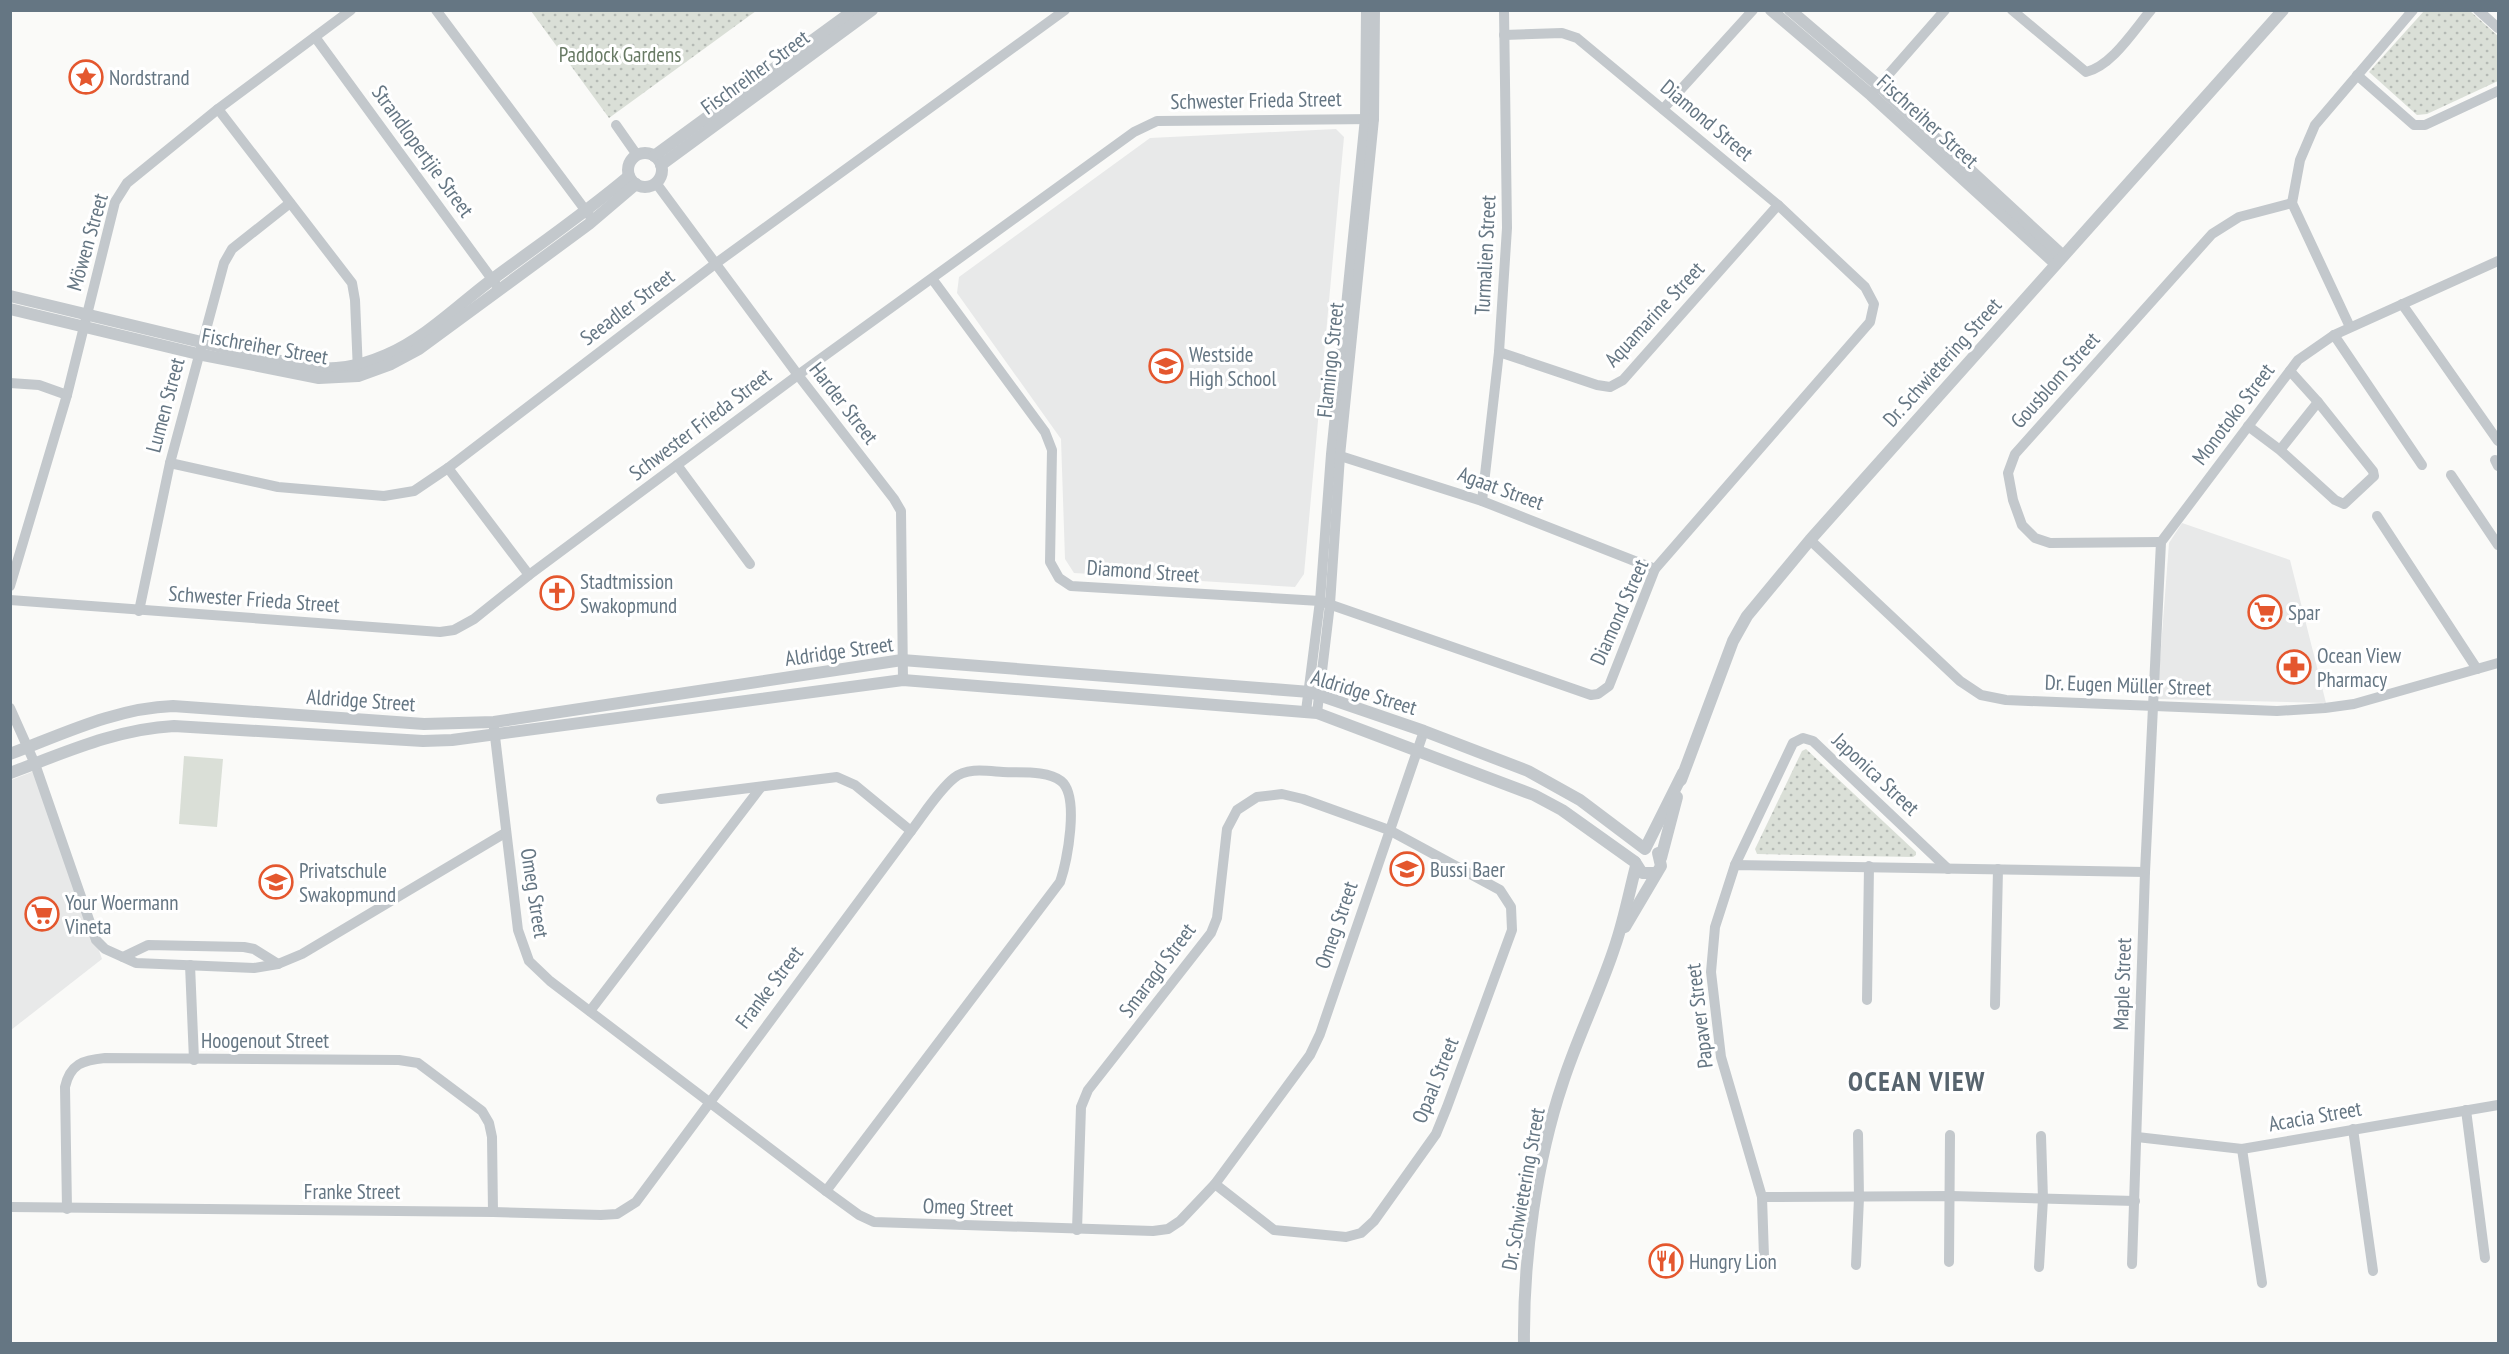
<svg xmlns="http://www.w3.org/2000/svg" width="2509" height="1354" font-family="'PT Sans Narrow',sans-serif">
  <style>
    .built { fill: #e8e9e9 }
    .park { fill: url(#park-dots) }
    .pitch { fill: #dadfd7 }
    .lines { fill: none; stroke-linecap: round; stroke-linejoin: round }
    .minor { stroke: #c3c8cc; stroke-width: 10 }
    .tertiary { stroke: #c3c8cc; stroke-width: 12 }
    .labels { text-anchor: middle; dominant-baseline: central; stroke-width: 6; stroke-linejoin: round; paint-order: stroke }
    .park-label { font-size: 21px; fill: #687a64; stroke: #fff }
    .street-label { font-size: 21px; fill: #657683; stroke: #fff }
    .poi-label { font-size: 21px; fill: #657683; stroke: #fff; text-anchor: start }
    .district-label { font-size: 27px; font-weight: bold; letter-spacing: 1.5px; fill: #57646e; stroke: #fff }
  </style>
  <defs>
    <pattern id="park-dots" width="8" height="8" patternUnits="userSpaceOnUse" patternTransform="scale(1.5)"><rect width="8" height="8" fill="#dadfd7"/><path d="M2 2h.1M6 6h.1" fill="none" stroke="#b4b9b4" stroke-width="1.8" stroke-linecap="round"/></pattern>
  </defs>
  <rect width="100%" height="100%" fill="#fafaf8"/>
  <g class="built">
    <polygon points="1336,129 1344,137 1304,574 1295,587 1074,573 1065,559 1061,439 957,293 959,277 1150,138"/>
    <polygon points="2182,523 2290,560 2326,703 2157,699 2169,543"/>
    <polygon points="37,770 102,959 11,1030 11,780"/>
  </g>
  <g class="park">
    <polygon points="531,11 756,11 609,118"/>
    <polygon points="2424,11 2470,11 2498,36 2498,81 2427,114 2417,115 2369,72"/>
    <polygon points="1806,749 1916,852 1916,855 1913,857 1757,854 1755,849 1802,751"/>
  </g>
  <polygon class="pitch" points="184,756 223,759 217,827 179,824"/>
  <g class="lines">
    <g class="minor">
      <polyline points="436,10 589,215"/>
      <path d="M2012,10L2086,72C2112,66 2134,30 2151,10"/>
      <polyline points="2478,10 2498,28"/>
      <polyline points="315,37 497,286"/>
      <polyline points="2357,75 2414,125 2425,125 2498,91"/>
      <polyline points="1874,91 1945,10"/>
      <polyline points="218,109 352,283 355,300 358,372"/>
      <polyline points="1663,109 1753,10"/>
      <polyline points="616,125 637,155"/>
      <polyline points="656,183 798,375 894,499 901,511 903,680"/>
      <polyline points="933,280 1045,432 1052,450 1050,562 1059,578 1071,586 1320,601 1591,695 1598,694 1609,686 1655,569 1870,322 1874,304 1865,287 1778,205 1577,38 1562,33 1504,35"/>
      <polyline points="2402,304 2498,441"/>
      <polyline points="2350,327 2292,203 2300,160 2315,125 2413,10"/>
      <polyline points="2334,335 2422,465"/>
      <polyline points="1499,352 1597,385 1610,387 1623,380 1778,205"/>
      <polyline points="2290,371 2318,402"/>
      <polyline points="10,383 39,385 67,395"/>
      <polyline points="2248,426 2280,450 2335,500 2344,504 2374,476 2373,471 2318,402 2280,450"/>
      <polyline points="1334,454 1482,501 1655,569"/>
      <polyline points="2495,460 2498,466"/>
      <polyline points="170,463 278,487 384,496 414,491 448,468 715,264 1065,10"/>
      <polyline points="677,465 750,564"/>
      <polyline points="448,468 529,575"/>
      <polyline points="2451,475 2498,545"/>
      <polyline points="1482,501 1499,352 1507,228 1504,10"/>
      <polyline points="2377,516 2477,669"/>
      <polyline points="1810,540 1960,681 1981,695 2006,700 2277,711 2325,708 2354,704 2498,663"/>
      <polyline points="2161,542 2050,543 2035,538 2022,525 2013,500 2008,473 2015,454 2212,234 2239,217 2292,203"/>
      <polyline points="10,586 67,395 115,202 127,183 218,109 351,10"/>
      <polyline points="10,600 440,632 454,630 474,619 529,575 798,375 1134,132 1157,121 1374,119"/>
      <polyline points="139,611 170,463 224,263 232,249 290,203"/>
      <polyline points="10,708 35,764 96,940 105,949 136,963 254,968 278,964 302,954 505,833"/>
      <polyline points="1306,711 1320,601 1331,454 1365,118 1366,10"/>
      <polyline points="1317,713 1330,604 1340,456 1374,119 1375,10"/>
      <polyline points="494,728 518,930 529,961 550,981 826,1191 859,1215 874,1222 1153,1231 1168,1229 1180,1221 1215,1184 1310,1055 1320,1034 1424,731"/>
      <polyline points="661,799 837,777 855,785 911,831"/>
      <polyline points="1735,865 1793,743 1803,738 1813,741 1948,869"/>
      <polyline points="123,957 148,945 244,947 254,949 278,964"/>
      <polyline points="190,965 194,1060"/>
      <polyline points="1867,1000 1869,866"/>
      <polyline points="1995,1005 1998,869"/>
      <polyline points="590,1011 761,787"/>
      <polyline points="2466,1110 2485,1258"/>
      <polyline points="2353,1129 2373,1271"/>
      <polyline points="2137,1137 2242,1149 2498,1105"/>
      <polyline points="2242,1149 2262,1283"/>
      <polyline points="1762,1197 1764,1257"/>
      <polyline points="2135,1201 1952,1196 1762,1197 1721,1057 1711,972 1715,927 1735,865 2145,872"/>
      <path d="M10,1207L493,1212L601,1215L617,1214L636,1202L911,831C924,814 938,791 954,778C967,767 988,771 1003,772C1020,773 1047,770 1061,781C1080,796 1067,862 1060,882L826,1191"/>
      <path d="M67,1209L65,1087C70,1064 83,1060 105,1058L399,1060L418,1063L482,1111L489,1123L492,1137L493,1212"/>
      <polyline points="1077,1230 1081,1107 1088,1090 1211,933 1217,918 1227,829 1237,810 1257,797 1282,794 1303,799 1389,830 1500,890 1511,907 1512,930 1447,1107 1436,1134 1374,1221 1361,1233 1346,1237 1274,1230 1215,1184"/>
      <polyline points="1949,1262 1950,1135"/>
      <polyline points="2132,1264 2145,872 2161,542 2298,360 2334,335 2498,261"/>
      <polyline points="1856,1265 1859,1198 1858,1134"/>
      <polyline points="2039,1267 2043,1199 2041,1136"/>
    </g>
    <g class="tertiary">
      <polyline points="1771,10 1871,95 2056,264"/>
      <polyline points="1790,10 1879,86 2063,256"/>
      <circle cx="645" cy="170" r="17"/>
      <polyline points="654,156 854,10"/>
      <polyline points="661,165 872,10"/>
      <path d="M10,296L305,367C335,371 358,367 386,355C424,339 457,306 490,281C537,246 584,214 629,176"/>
      <polyline points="10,309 198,354 319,378 358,376 391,364 419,349 589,224 636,184"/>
      <path d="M10,754C63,734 116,708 173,706L424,724L494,722L902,660L1310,692L1424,731L1528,771L1580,800L1645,849L1683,773"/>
      <path d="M10,773C64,753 116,729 174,726L423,741L452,740L903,680L1317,713L1534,795L1562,810L1635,862"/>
      <polyline points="1681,780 1733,641 1747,616 1810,540 2283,10"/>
      <polyline points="1661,858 1677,797"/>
      <polyline points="1635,862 1642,873 1655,873"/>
      <polyline points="1625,927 1661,866 1658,853"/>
      <path d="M1524,1344C1523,1260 1536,1162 1563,1082C1578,1036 1600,992 1615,946C1624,920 1629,893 1636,866"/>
    </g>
  </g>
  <defs>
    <g id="sight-ring" transform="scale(1.725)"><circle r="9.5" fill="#fff" stroke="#e4572e" stroke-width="1.5"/><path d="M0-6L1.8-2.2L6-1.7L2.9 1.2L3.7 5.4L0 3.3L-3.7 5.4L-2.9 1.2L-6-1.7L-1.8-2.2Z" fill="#e4572e"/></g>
    <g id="school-ring" transform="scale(1.725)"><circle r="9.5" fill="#fff" stroke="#e4572e" stroke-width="1.5"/><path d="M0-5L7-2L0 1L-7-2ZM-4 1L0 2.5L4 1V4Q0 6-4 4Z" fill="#e4572e"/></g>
    <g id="church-ring" transform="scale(1.725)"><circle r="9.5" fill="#fff" stroke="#e4572e" stroke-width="1.5"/><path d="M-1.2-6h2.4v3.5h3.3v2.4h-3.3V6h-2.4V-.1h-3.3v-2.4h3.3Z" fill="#e4572e"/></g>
    <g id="supermarket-ring" transform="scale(1.725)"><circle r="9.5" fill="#fff" stroke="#e4572e" stroke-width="1.5"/><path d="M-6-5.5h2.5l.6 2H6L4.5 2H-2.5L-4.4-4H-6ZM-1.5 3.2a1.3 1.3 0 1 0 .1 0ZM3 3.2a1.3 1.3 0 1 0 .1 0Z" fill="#e4572e"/></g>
    <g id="pharmacy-ring" transform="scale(1.725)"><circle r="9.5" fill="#fff" stroke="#e4572e" stroke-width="1.5"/><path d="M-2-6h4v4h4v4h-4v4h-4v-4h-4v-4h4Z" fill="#e4572e"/></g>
    <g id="restaurant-ring" transform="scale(1.725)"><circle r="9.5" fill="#fff" stroke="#e4572e" stroke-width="1.5"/><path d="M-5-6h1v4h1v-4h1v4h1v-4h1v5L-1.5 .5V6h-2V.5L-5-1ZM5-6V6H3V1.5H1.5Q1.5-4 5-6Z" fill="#e4572e"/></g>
  </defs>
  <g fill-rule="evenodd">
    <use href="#sight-ring" x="86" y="77"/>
    <use href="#school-ring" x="1166" y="366"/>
    <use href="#church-ring" x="557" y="593"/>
    <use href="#supermarket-ring" x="2265" y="612"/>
    <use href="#pharmacy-ring" x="2294" y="667"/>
    <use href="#school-ring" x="1407" y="869"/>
    <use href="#school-ring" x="276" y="882"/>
    <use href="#supermarket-ring" x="42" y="914"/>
    <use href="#restaurant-ring" x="1666" y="1261"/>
  </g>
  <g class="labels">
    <g class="park-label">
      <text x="620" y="54">Paddock Gardens</text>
    </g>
    <g class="street-label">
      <text transform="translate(755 72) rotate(-36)">Fischreiher Street</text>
      <text transform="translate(1256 100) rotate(-1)">Schwester Frieda Street</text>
      <text transform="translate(1707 120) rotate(40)">Diamond Street</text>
      <text transform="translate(1928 121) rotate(42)">Fischreiher Street</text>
      <text transform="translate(423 151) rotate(54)">Strandlopertjie Street</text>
      <text transform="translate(87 242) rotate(-74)">Möwen Street</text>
      <text transform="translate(1485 255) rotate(-87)">Turmalien Street</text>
      <text transform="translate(627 307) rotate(-37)">Seeadler Street</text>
      <text transform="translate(1654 314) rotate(-47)">Aquamarine Street</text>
      <text transform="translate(265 346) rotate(10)">Fischreiher Street</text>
      <text transform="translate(1330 360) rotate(-84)">Flamingo Street</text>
      <text transform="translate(1942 362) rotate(-48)">Dr. Schwietering Street</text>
      <text transform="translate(2055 380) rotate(-48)">Gousblom Street</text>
      <text transform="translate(844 403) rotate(52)">Harder Street</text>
      <text transform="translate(165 405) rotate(-75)">Lumen Street</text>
      <text transform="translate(2233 414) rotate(-53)">Monotoko Street</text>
      <text transform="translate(700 424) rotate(-37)">Schwester Frieda Street</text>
      <text transform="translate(1501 488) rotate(20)">Agaat Street</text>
      <text transform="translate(1143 571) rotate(4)">Diamond Street</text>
      <text transform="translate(254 599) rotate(4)">Schwester Frieda Street</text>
      <text transform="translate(1619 612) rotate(-66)">Diamond Street</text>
      <text transform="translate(839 651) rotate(-8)">Aldridge Street</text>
      <text transform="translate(2128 685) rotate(2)">Dr. Eugen Müller Street</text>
      <text transform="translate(1364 692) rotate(17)">Aldridge Street</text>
      <text transform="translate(361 700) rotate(4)">Aldridge Street</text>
      <text transform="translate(1876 774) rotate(43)">Japonica Street</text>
      <text transform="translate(535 893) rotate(81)">Omeg Street</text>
      <text transform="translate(1336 925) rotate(-71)">Omeg Street</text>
      <text transform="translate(1157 970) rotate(-53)">Smaragd Street</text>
      <text transform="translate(2122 984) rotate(-88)">Maple Street</text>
      <text transform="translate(769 987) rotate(-53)">Franke Street</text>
      <text transform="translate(1699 1016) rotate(-97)">Papaver Street</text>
      <text x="265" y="1040">Hoogenout Street</text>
      <text transform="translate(1435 1080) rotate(-68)">Opaal Street</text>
      <text transform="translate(2315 1116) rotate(-10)">Acacia Street</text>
      <text transform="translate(1523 1189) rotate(-80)">Dr. Schwietering Street</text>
      <text x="352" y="1191">Franke Street</text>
      <text transform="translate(968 1207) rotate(2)">Omeg Street</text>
    </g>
    <g class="poi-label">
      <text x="109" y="77">Nordstrand</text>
      <text x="1189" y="354">Westside<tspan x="1189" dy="24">High School</tspan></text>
      <text x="580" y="581">Stadtmission<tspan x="580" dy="24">Swakopmund</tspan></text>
      <text x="2288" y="612">Spar</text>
      <text x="2317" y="655">Ocean View<tspan x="2317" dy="24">Pharmacy</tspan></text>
      <text x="1430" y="869">Bussi Baer</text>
      <text x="299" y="870">Privatschule<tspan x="299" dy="24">Swakopmund</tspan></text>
      <text x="65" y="902">Your Woermann<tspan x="65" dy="24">Vineta</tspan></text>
      <text x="1689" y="1261">Hungry Lion</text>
    </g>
    <g class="district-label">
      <text x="1917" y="1081">OCEAN VIEW</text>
    </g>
  </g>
  <rect width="2509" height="1354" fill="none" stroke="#657683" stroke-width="24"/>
</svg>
